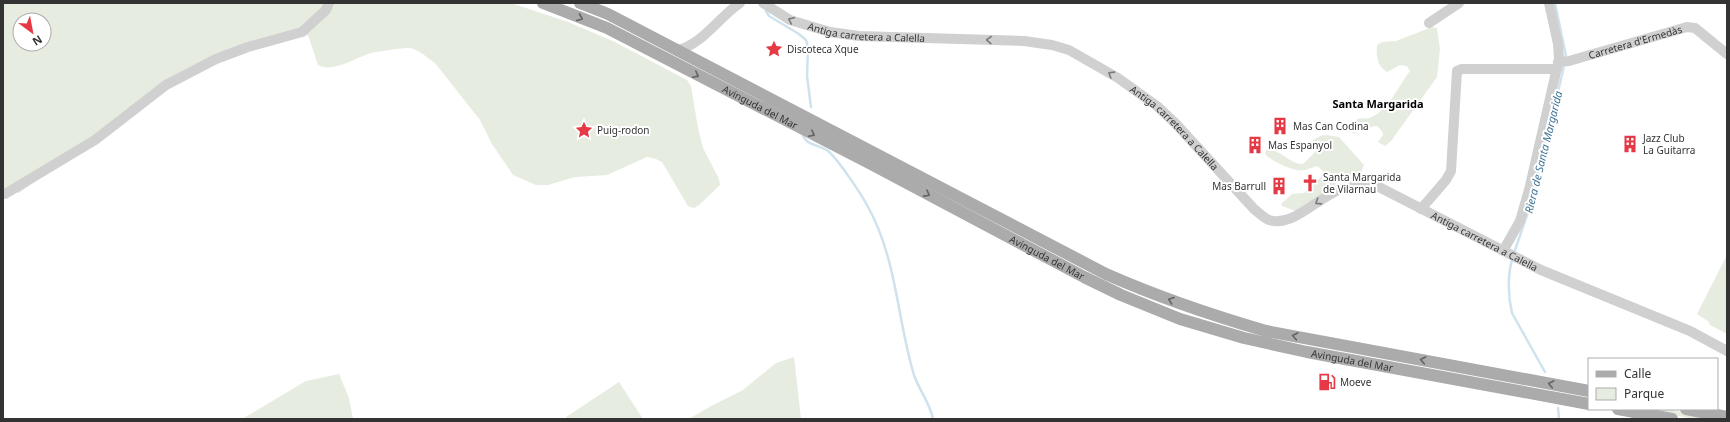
<svg xmlns="http://www.w3.org/2000/svg" width="1730" height="422" font-family="'Noto Sans',sans-serif">
  <style>
    .green { fill: #e6ecdf; fill-rule: evenodd }
    .lines { fill: none; stroke-linecap: round; stroke-linejoin: round }
    .stream { stroke: #cfe2ee; stroke-width: 2.5 }
    .minor { stroke: #d0d0d0; stroke-width: 10 }
    .major { stroke: #ababab; stroke-width: 12 }
    .oneway { stroke: #636363 }
    .oneway2 { stroke: #7a7a7a }
    .labels { text-anchor: middle; dominant-baseline: central; stroke-width: 4; stroke-linejoin: round; paint-order: stroke }
    .street-label { font-size: 10px; fill: #333; stroke: #fff }
    .poi-label { font-size: 10px; fill: #333; stroke: #fff; text-anchor: start }
    .neighbourhood-label { font-size: 11px; font-weight: bold; fill: #000; stroke: #fff }
    .water-label { font-size: 11px; font-style: italic; fill: #3f7597; stroke: #fff }
  </style>
  <rect width="100%" height="100%" fill="#fff"/>
  <g class="green">
    <path d="M3,3H511L568,22L615,42L687,80L691,86L698,128L703,148L719,179L720,185L699,205L694,208L688,206L662,162L656,159L647,157L607,175L575,177L548,185H536L513,175L492,144L480,120L435,63C428,58 421,52 414,49C408,47 401,49 395,49C386,51 376,51 368,54C353,59 333,73 318,65L308,35L239,53L171,84L19,193L3,188ZM20,20H44V44H20Z"/>
    <path d="M1432,27L1437,28L1440,49L1437,77L1391,141L1385,146L1378,142L1383,135L1382,131L1377,126C1368,126 1361,133 1352,133L1357,119C1361,118 1366,119 1369,118C1386,114 1400,84 1410,71L1407,66L1400,65L1387,72C1377,66 1376,56 1377,45L1382,42L1396,41Z"/>
    <path d="M1327,135L1339,137L1364,165L1360,175L1339,183L1296,211L1282,206L1281,204L1292,194L1304,193L1321,177L1323,171L1317,166C1313,167 1309,169 1305,170C1296,173 1271,161 1265,154L1266,150C1280,148 1289,164 1303,164L1317,150L1308,143L1320,136Z"/>
    <polygon points="1727,255 1727,334 1710,325 1708,321 1697,314"/>
    <polygon points="794,357 801,419 689,419 711,406 743,390 776,363"/>
    <polygon points="339,374 349,398 353,419 242,419 306,381"/>
    <polygon points="619,382 643,419 567,419 566,417"/>
    <polygon points="1642,409 1667,409 1720,419 1694,419"/>
  </g>
  <g class="lines">
    <g class="stream">
      <polyline points="1555,3 1566,56"/>
      <polyline points="766,11 769,16 799,34 806,40 808,47 807,76 811,107"/>
      <path d="M803,136C808,146 820,145 828,151C838,159 861,194 867,205C897,258 897,319 914,375C919,390 930,403 933,419"/>
      <polyline points="1514,253 1535,192 1564,66"/>
      <path d="M1513,257C1507,274 1508,296 1512,313L1545,372"/>
      <polyline points="1558,408 1559,419"/>
    </g>
    <g class="minor">
      <path id="s1" d="M763,3L790,20L830,32L859,36L1024,41L1052,45L1069,50L1118,78L1157,106L1176,124L1254,209C1259,213 1264,218 1269,220C1303,230 1330,173 1377,186L1541,270L1690,331L1727,351"/>
      <polyline points="1429,23 1459,3"/>
      <path d="M677,50C701,46 720,16 740,3"/>
      <path id="s2" d="M1558,62L1569,61L1687,27L1695,28L1727,54"/>
      <polyline points="3,193 5,194 95,140 166,85 216,59 248,47 302,32 326,10 329,3"/>
      <polyline points="1421,209 1446,180 1451,171 1457,71 1462,69 1557,69"/>
      <polyline points="1503,251 1520,221 1529,190 1559,59 1558,44 1549,3"/>
    </g>
    <g class="major">
      <path id="s3" d="M543,3L607,28L871,164L1084,277L1121,295L1180,319L1244,338L1307,352L1589,404"/>
      <path d="M580,3L608,14L1106,274C1158,297 1211,315 1266,331L1589,391"/>
      <polyline points="1618,409 1672,419"/>
      <polyline points="1686,409 1727,417"/>
    </g>
  </g>
  <defs><path id="oneway-chevron" d="M-2-3.5L2.5 0L-2 3.5" fill="none" stroke-width="1.6" stroke-linecap="round" stroke-linejoin="round"/></defs>
  <g class="oneway">
    <use href="#oneway-chevron" transform="translate(580 18) rotate(22)"/>
    <use href="#oneway-chevron" transform="translate(696 75) rotate(27)"/>
    <use href="#oneway-chevron" transform="translate(812 134) rotate(27)"/>
    <use href="#oneway-chevron" transform="translate(927 194) rotate(28)"/>
    <use href="#oneway-chevron" transform="translate(1171 300) rotate(-160)"/>
    <use href="#oneway-chevron" transform="translate(1295 336) rotate(-169)"/>
    <use href="#oneway-chevron" transform="translate(1423 360) rotate(-169)"/>
    <use href="#oneway-chevron" transform="translate(1551 384) rotate(-169)"/>
  </g>
  <g class="oneway2">
    <use href="#oneway-chevron" transform="translate(791 20) rotate(-155)"/>
    <use href="#oneway-chevron" transform="translate(989 40) rotate(-178)"/>
    <use href="#oneway-chevron" transform="translate(1111 74) rotate(-148)"/>
    <use href="#oneway-chevron" transform="translate(1318 202) rotate(147)"/>
  </g>
  <defs>
    <g id="sight-bare" transform="scale(1.38)"><path d="M0-6L1.8-2.2L6-1.7L2.9 1.2L3.7 5.4L0 3.3L-3.7 5.4L-2.9 1.2L-6-1.7L-1.8-2.2Z" fill="#e63946" stroke="#fff" stroke-width="2.5" paint-order="stroke"/></g>
    <g id="building-bare" transform="scale(1.38)"><path d="M-4-6H4V6H1V3H-1V6H-4ZM-2.5-4.3h1.7v1.8h-1.7ZM.8-4.3h1.7v1.8H.8ZM-2.5-1h1.7V.8h-1.7ZM.8-1h1.7V.8H.8Z" fill="#e63946" stroke="#fff" stroke-width="2.5" paint-order="stroke"/></g>
    <g id="church-bare" transform="scale(1.38)"><path d="M-1.2-6h2.4v3.5h3.3v2.4h-3.3V6h-2.4V-.1h-3.3v-2.4h3.3Z" fill="#e63946" stroke="#fff" stroke-width="2.5" paint-order="stroke"/></g>
    <g id="fuel-bare" transform="scale(1.38)"><path d="M-5.5-6h7V0h2V4h1.3V-2.5L3-4.5l.8-.8L6-3V5H2.5V1h-1V6h-7ZM-4.2-4.7v3.2H.2V-4.7Z" fill="#e63946" stroke="#fff" stroke-width="2.5" paint-order="stroke"/></g>
  </defs>
  <g fill-rule="evenodd">
    <use href="#sight-bare" x="774" y="49"/>
    <use href="#building-bare" x="1280" y="126"/>
    <use href="#sight-bare" x="584" y="130"/>
    <use href="#building-bare" x="1630" y="144"/>
    <use href="#building-bare" x="1255" y="145"/>
    <use href="#church-bare" x="1310" y="183"/>
    <use href="#building-bare" x="1279" y="186"/>
    <use href="#fuel-bare" x="1327" y="382"/>
  </g>
  <g class="labels">
    <g class="street-label">
      <text stroke="none"><textPath href="#s1" startOffset="110">Antiga carretera a Calella</textPath></text>
      <text stroke="none"><textPath href="#s2" startOffset="80">Carretera d'Ermedàs</textPath></text>
      <text stroke="none"><textPath href="#s3" startOffset="241">Avinguda del Mar</textPath></text>
      <text stroke="none"><textPath href="#s1" startOffset="446">Antiga carretera a Calella</textPath></text>
      <text stroke="none"><textPath href="#s1" startOffset="817">Antiga carretera a Calella</textPath></text>
      <text stroke="none"><textPath href="#s3" startOffset="565">Avinguda del Mar</textPath></text>
      <text stroke="none"><textPath href="#s3" startOffset="889">Avinguda del Mar</textPath></text>
    </g>
    <g class="poi-label">
      <text x="787" y="49">Discoteca Xque</text>
      <text x="1293" y="126">Mas Can Codina</text>
      <text x="597" y="130">Puig-rodon</text>
      <text x="1643" y="138">Jazz Club<tspan x="1643" dy="12">La Guitarra</tspan></text>
      <text x="1268" y="145">Mas Espanyol</text>
      <text x="1323" y="177">Santa Margarida<tspan x="1323" dy="12">de Vilarnau</tspan></text>
      <text x="1266" y="186" text-anchor="end">Mas Barrull</text>
      <text x="1340" y="382">Moeve</text>
    </g>
    <g class="neighbourhood-label">
      <text x="1378" y="103">Santa Margarida</text>
    </g>
    <g class="water-label">
      <text transform="translate(1543 152) rotate(-76)">Riera de Santa Margarida</text>
    </g>
  </g>
  <rect width="1730" height="422" fill="none" stroke="#333333" stroke-width="8"/>
  <rect x="1588" y="358" width="130" height="52" fill="#ffffff" stroke="#adadad"/>
  <rect x="1596" y="371" width="20" height="6" fill="#ababab" stroke="#adadad"/>
  <text x="1624" y="378" font-size="12" fill="#333333">Calle</text>
  <rect x="1596" y="388" width="20" height="12" fill="#e6ecdf" stroke="#adadad"/>
  <text x="1624" y="398" font-size="12" fill="#333333">Parque</text>
  <g transform="translate(32 32) rotate(148)"><circle r="19" fill="#ffffff" stroke="#adadad"/>
  <path d="M0-3L7 15L0 10L-7 15Z" fill="#e63946"/>
  <text y="-6" font-size="11" font-weight="bold" text-anchor="middle" fill="#333333">N</text>
  </g>
</svg>
